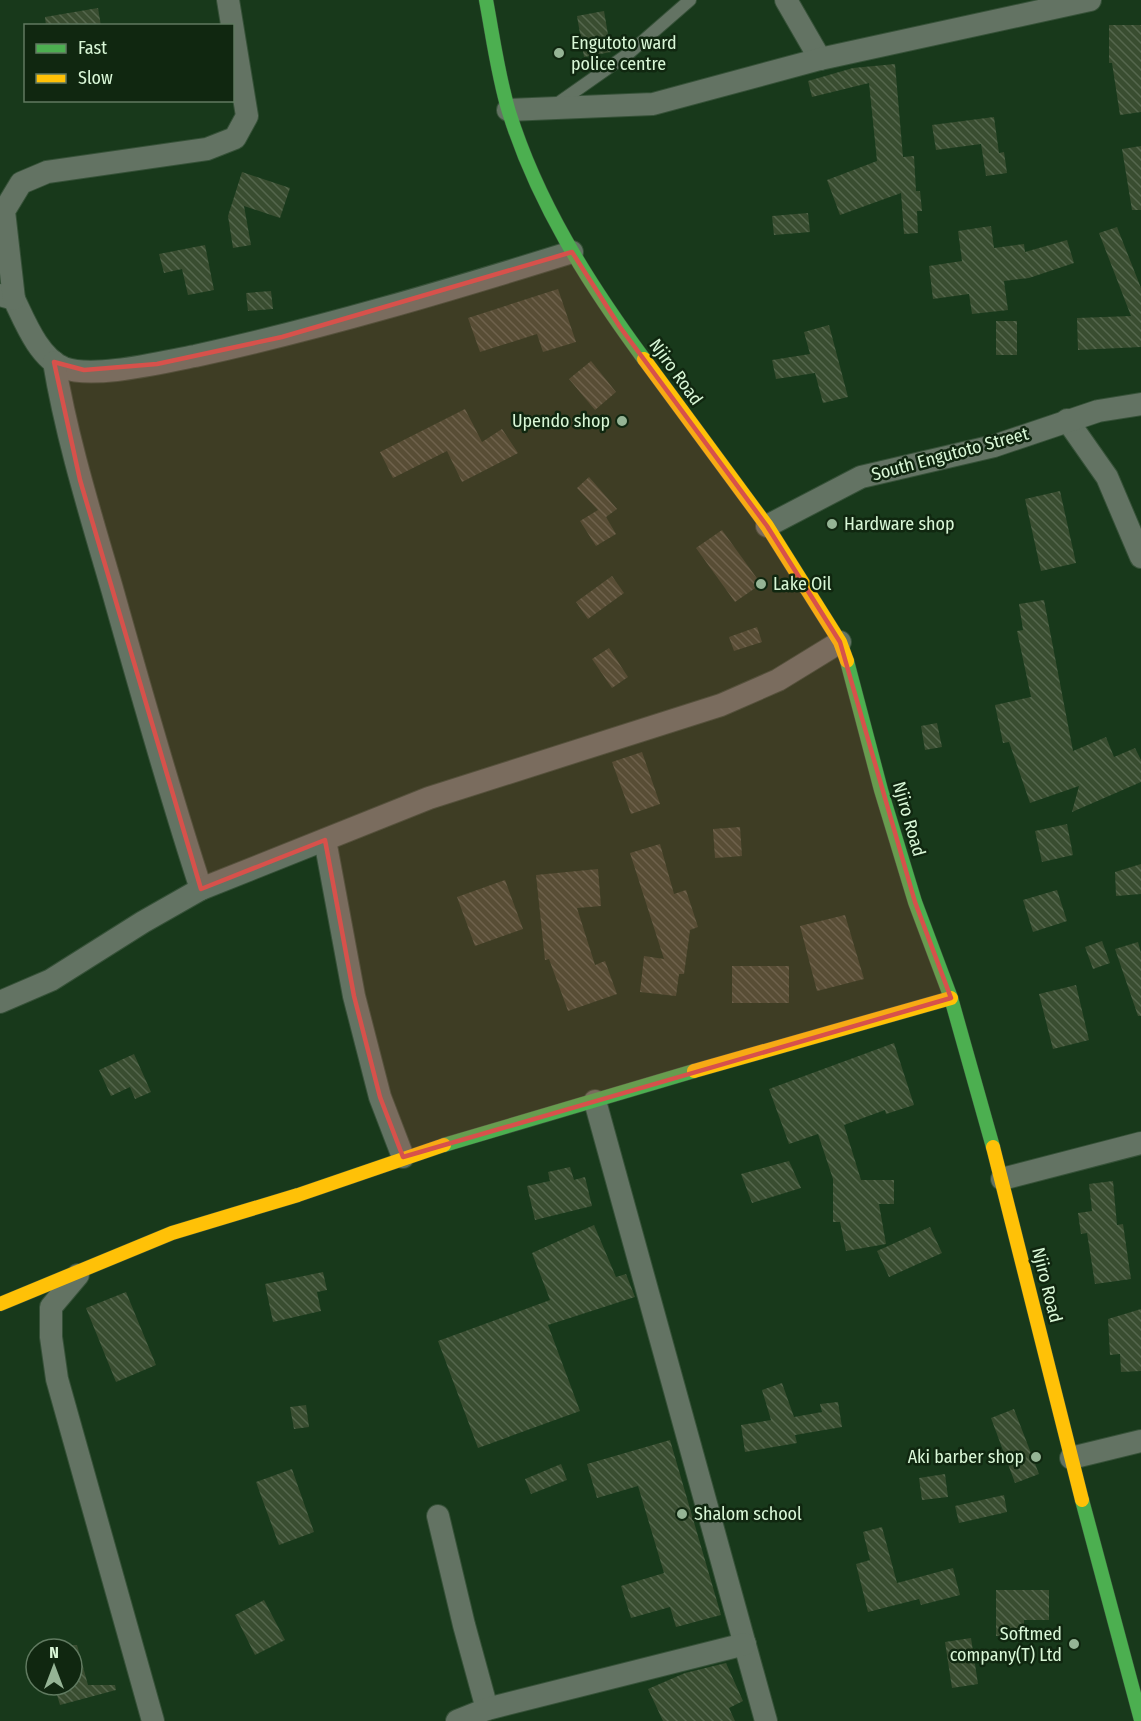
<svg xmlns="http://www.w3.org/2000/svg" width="1141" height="1721" font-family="'Fira Sans Condensed',sans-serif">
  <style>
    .building { fill: url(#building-back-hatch) }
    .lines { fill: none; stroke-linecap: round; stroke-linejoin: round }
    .lane-casing { stroke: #365138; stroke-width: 14 }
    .street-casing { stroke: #365138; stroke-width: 24 }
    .fast-casing { stroke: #365138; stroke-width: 15 }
    .slow-casing { stroke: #365138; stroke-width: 15 }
    .lane { stroke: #637363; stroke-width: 12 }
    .street { stroke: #637363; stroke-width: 22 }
    .fast { stroke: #4caf50; stroke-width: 14 }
    .slow { stroke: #ffc107; stroke-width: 14 }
    .marked { fill: #d7514b; fill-opacity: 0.2; stroke: #d7514b; stroke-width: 4.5; stroke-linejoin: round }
    .poi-dot { fill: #95b495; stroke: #102710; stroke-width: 2 }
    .labels { text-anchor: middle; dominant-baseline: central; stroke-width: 5; stroke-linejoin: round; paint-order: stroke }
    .poi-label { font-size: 18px; fill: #d9f7d7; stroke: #102710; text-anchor: start }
    .street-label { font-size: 18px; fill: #d9f7d7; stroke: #102710 }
  </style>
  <defs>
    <pattern id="building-back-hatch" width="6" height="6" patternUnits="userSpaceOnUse" patternTransform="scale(1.5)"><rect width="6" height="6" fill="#394d30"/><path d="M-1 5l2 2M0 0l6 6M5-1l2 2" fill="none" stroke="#55674d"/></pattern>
  </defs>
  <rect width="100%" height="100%" fill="#18391b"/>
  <g class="building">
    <polygon points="98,8 101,26 46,26 45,17"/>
    <polygon points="604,11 611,52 584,57 577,16"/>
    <polygon points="1109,25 1141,25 1141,112 1120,115 1112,63 1109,63"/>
    <polygon points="895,64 903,157 914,156 916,191 920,191 922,211 917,211 918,233 904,234 901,193 840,215 827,180 877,161 869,83 812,97 808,81 853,68"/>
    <polygon points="994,117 999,153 1004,152 1007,173 986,176 981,144 936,150 932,125"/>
    <polygon points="1141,146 1141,210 1132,210 1122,149"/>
    <polygon points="242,172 290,188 280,218 244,206 251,245 233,248 228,216"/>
    <polygon points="808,213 810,232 774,235 772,216"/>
    <polygon points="991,226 994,248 1024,244 1025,252 1067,240 1074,263 1029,278 1004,281 1008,310 972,314 969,294 933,299 929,266 962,261 958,231"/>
    <polygon points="1117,227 1141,288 1141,347 1078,350 1077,318 1131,316 1099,233"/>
    <polygon points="205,245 214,290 188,295 182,269 164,273 159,254"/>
    <polygon points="558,289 576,342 543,352 537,334 480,352 468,318"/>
    <polygon points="271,291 273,309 248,311 246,293"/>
    <rect x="996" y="321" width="21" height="34"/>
    <polygon points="829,325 848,397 823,403 815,373 776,379 772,360 810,354 804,332"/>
    <polygon points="591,361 616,392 595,410 569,379"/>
    <polygon points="465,409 482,442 502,429 518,453 462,482 447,451 393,478 380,452"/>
    <polygon points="589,477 617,509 606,517 616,534 596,546 580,521 598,510 577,488"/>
    <polygon points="1060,491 1076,563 1041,571 1025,499"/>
    <polygon points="722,530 761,584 735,602 696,548"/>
    <polygon points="612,576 624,593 588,619 576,602"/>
    <polygon points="1044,600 1073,751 1106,737 1114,757 1135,748 1141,760 1141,782 1072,812 1079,786 1030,803 1009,742 1003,743 995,705 1031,697 1017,631 1023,630 1019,604"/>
    <polygon points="757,627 762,642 734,651 729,637"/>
    <polygon points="609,648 628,677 612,688 592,659"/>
    <polygon points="937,723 942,747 925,750 921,726"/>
    <polygon points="642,752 660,804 631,814 612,762"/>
    <polygon points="1067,824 1073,855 1042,862 1035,831"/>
    <polygon points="740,827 742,856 715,858 713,829"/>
    <polygon points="660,844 674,894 686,890 698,927 690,930 684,974 679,974 676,996 640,992 644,956 664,959 630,853"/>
    <polygon points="1141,864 1141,894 1116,896 1115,872"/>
    <polygon points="598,869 601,906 577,908 595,965 605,961 617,994 568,1011 549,959 545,960 536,875"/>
    <polygon points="505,880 523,929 475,946 457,897"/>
    <polygon points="1057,890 1067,921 1033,932 1023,900"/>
    <polygon points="845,915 864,979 817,991 800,926"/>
    <polygon points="1102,941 1110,963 1093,969 1085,947"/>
    <polygon points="1138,942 1141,953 1141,1016 1138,1016 1115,949"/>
    <rect x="732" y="966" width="57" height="37"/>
    <polygon points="1076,985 1089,1040 1053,1049 1039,994"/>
    <polygon points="894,1043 914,1105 886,1114 885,1110 844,1125 861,1180 894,1180 894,1204 879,1204 886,1244 846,1251 840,1222 833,1222 833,1179 818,1134 789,1144 769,1089"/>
    <polygon points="134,1054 151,1092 135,1099 130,1087 111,1096 99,1070"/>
    <polygon points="789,1161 801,1188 752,1203 741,1174"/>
    <polygon points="570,1167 574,1180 585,1177 592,1206 535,1220 527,1186 550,1181 548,1172"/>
    <polygon points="1113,1181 1117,1225 1123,1224 1131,1279 1095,1284 1087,1233 1081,1234 1078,1213 1092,1211 1089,1184"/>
    <polygon points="594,1225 616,1277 626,1274 635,1297 548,1325 580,1411 478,1448 438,1341 550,1300 532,1253"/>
    <polygon points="930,1227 942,1253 889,1277 877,1251"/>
    <polygon points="323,1272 327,1290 317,1292 321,1311 273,1322 265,1284"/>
    <polygon points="126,1292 156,1365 116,1382 86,1308"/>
    <polygon points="1141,1309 1141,1371 1121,1372 1120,1354 1110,1355 1108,1319"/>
    <polygon points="782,1383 794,1417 822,1412 820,1404 838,1402 842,1427 795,1435 797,1443 745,1452 741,1425 771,1420 762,1390"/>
    <polygon points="306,1405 309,1427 294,1429 290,1407"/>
    <polygon points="1014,1409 1039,1474 1015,1483 991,1418"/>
    <polygon points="670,1440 721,1615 676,1627 670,1607 631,1618 621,1586 664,1573 638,1486 597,1498 587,1464"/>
    <polygon points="561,1464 567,1480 531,1494 525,1479"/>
    <polygon points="292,1469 314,1532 279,1545 256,1482"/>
    <polygon points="945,1474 948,1497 922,1500 919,1478"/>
    <polygon points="1004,1495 1007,1512 959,1523 955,1506"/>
    <polygon points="882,1527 897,1583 953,1568 960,1595 921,1605 919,1599 868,1612 856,1564 870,1560 863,1532"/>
    <polygon points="996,1590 1049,1590 1049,1620 1024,1620 1024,1636 996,1636"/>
    <polygon points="264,1600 285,1640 255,1655 235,1615"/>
    <polygon points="971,1638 978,1684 952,1688 945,1642"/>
    <polygon points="72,1645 77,1645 88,1685 115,1685 116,1690 60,1705 54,1685 72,1685"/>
    <polygon points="726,1663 743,1701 729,1708 735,1721 663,1721 648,1689 685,1673"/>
  </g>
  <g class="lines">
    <g class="lane-casing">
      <polyline id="lane" points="554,106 628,54 690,0"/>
    </g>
    <g class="street-casing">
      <g id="street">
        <polyline points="786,0 820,59"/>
        <polyline points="508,110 653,104 820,59 1090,0"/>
        <path d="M0,295L14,299C25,322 39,358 64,368C95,379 162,362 195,356C322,328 447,291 572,252"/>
        <polyline points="14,299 4,211 21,183 47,172 207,149 235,138 247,116 228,0"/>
        <path d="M54,362C67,440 91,516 113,592C141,692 169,791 201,889"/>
        <polyline points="1067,420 1107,477 1141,557"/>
        <polyline points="767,526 861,477 994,446 1098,411 1141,404"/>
        <polyline points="325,840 354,996 380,1097 403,1157"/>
        <polyline points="0,1002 51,980 143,922 201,889 429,798 721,705 778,680 840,642"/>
        <polyline points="595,1101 766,1721"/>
        <polyline points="1002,1179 1141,1143"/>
        <polyline points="78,1275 51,1307 51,1337 57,1379 153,1721"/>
        <polyline points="1071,1458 1141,1441"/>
        <polyline points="438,1516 464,1625 487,1709"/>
        <polyline points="457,1721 487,1709 745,1644"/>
      </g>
    </g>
    <g class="fast-casing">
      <g id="fast">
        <path d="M486,0C493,37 498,76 509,112C537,202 588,283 644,359"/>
        <polyline points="847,661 881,790 915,902 951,998 993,1147"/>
        <polyline points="444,1145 694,1071"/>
        <polyline points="1082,1500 1141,1720"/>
      </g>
    </g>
    <g class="slow-casing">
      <g id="slow">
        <polyline points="644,359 767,526 840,642 847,661"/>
        <polyline points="694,1071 951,998"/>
        <polyline points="993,1147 1082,1500"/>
        <polyline points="0,1304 172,1233 298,1195 444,1145"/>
      </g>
    </g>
    <use href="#lane" class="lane"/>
    <use href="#street" class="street"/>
    <use href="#fast" class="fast"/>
    <use href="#slow" class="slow"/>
  </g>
  <path class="marked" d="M572,252L620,327L767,526L840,642L915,902L951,998L403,1157L380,1097L354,996L325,840L201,889L80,480L54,362L84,370L157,364L282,337Z"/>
  <g class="poi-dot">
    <circle cx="559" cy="53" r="6"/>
    <circle cx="622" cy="421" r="6"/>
    <circle cx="832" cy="524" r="6"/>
    <circle cx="761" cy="584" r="6"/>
    <circle cx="1036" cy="1457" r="6"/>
    <circle cx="682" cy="1514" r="6"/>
    <circle cx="1074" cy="1644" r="6"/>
  </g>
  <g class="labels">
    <g class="poi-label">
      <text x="571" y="43">Engutoto ward<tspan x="571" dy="21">police centre</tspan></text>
      <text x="610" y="421" text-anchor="end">Upendo shop</text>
      <text x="844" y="524">Hardware shop</text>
      <text x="773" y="584">Lake Oil</text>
      <text x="1024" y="1457" text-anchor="end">Aki barber shop</text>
      <text x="694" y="1514">Shalom school</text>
      <text x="1062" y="1634" text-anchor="end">Softmed<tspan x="1062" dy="21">company(T) Ltd</tspan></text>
    </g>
    <g class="street-label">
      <text transform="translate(676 372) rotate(54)">Njiro Road</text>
      <text transform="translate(950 454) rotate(-15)">South Engutoto Street</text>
      <text transform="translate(909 819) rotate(74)">Njiro Road</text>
      <text transform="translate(1047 1285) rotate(76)">Njiro Road</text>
    </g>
  </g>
  <rect x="24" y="24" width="210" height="78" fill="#102710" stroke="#607a60" stroke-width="1.5"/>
  <rect x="36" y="44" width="30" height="9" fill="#4caf50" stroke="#607a60" stroke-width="1.5"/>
  <text x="78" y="54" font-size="18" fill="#d9f7d7">Fast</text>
  <rect x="36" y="74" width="30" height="9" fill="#ffc107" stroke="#607a60" stroke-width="1.5"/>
  <text x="78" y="84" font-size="18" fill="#d9f7d7">Slow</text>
  <g transform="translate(54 1667)"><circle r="28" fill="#102710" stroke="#607a60" stroke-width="1.5"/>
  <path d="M0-4.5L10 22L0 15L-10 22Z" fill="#95b495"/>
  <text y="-9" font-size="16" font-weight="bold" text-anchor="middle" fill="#d9f7d7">N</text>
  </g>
</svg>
